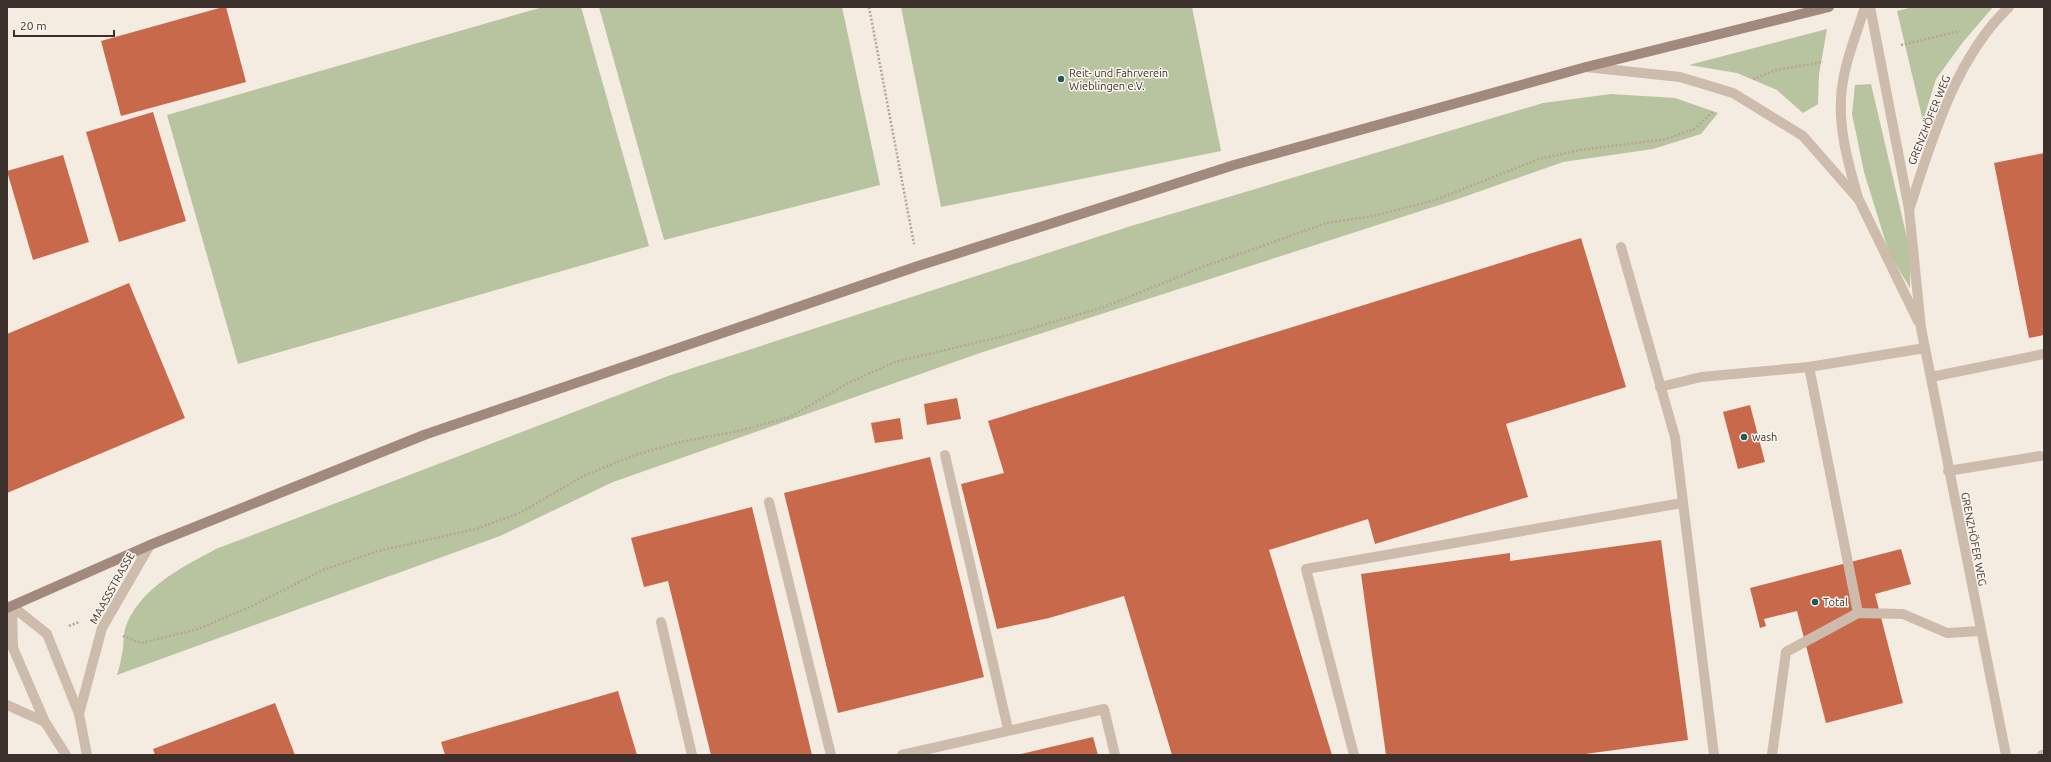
<svg xmlns="http://www.w3.org/2000/svg" width="2051" height="762" font-family="Ubuntu,sans-serif">
  <style>
    .green { fill: #b8c4a0 }
    .building { fill: #c8694b }
    .lines { fill: none; stroke-linecap: round; stroke-linejoin: round }
    .path { stroke: #b9a596; stroke-width: 2.5; stroke-dasharray: 2 2; stroke-linecap: butt }
    .lane { stroke: #cdbbac; stroke-width: 10 }
    .street { stroke: #cdbbac; stroke-width: 10 }
    .secondary { stroke: #a18a7d; stroke-width: 10 }
    .poi-dot { fill: #1f5a5e; stroke: #fbf5ee; stroke-width: 1.5 }
    .labels { text-anchor: middle; dominant-baseline: central; stroke-width: 3; stroke-linejoin: round; paint-order: stroke }
    .poi-label { font-size: 11px; fill: #3b302b; stroke: #fbf5ee; text-anchor: start }
    .street-label { font-size: 11px; fill: #3b302b; stroke: #fbf5ee }
  </style>
  <rect width="100%" height="100%" fill="#f4ebe1"/>
  <g class="green">
    <polygon points="543,7 581,7 649,246 238,364 167,115"/>
    <polygon points="599,7 842,7 880,185 664,240"/>
    <polygon points="901,7 1192,7 1221,151 941,207"/>
    <polygon points="1913,7 1993,7 1963,42 1936,79 1923,121 1897,11"/>
    <polygon points="1827,29 1819,74 1818,104 1803,113 1777,90 1737,73 1689,65"/>
    <polygon points="1871,84 1911,255 1910,288 1889,253 1864,172 1852,114 1855,85"/>
    <path d="M1611,94L1675,98L1718,113L1701,134L1653,149L1563,162L1458,199L980,353L613,482L500,536L117,675C119,668 121,661 122,654C124,646 123,637 125,629C138,589 182,567 216,549L668,376L1131,226L1543,103Z"/>
  </g>
  <g class="building">
    <polygon points="223,7 226,7 246,82 121,116 101,41"/>
    <polygon points="153,112 186,221 119,242 86,132"/>
    <polygon points="2044,153 2044,335 2029,338 1994,163"/>
    <polygon points="63,155 89,242 33,260 7,171"/>
    <polygon points="1581,238 1626,387 1506,424 1528,497 1375,544 1368,519 1269,550 1332,755 1172,755 1124,596 1049,618 997,629 961,484 1004,473 988,421"/>
    <polygon points="129,283 185,418 7,493 7,334"/>
    <polygon points="957,398 961,419 927,425 924,404"/>
    <polygon points="1750,405 1765,462 1738,469 1723,412"/>
    <polygon points="900,418 903,439 875,443 871,423"/>
    <polygon points="930,457 984,677 838,713 784,493"/>
    <polygon points="752,507 812,755 711,755 668,581 644,587 631,538"/>
    <polygon points="1661,540 1688,740 1578,755 1386,755 1361,574 1510,553 1510,561"/>
    <polygon points="1901,549 1911,584 1875,594 1903,703 1826,723 1797,611 1764,619 1766,626 1760,628 1750,588"/>
    <polygon points="618,691 637,755 445,755 441,742"/>
    <polygon points="275,703 295,755 155,755 153,749"/>
    <polygon points="1093,737 1098,755 1021,755 1021,754"/>
  </g>
  <g class="lines">
    <g class="path">
      <polyline points="869,7 914,244"/>
      <polyline points="1901,45 1960,31"/>
      <polyline points="1753,79 1776,70 1823,62"/>
      <polyline points="69,626 79,622"/>
      <polyline points="123,636 141,643 198,629 252,606 323,570 378,551 476,529 522,512 583,476 635,455 680,442 739,431 790,417 850,382 895,362 1016,333 1104,307 1205,266 1327,223 1373,216 1435,200 1539,159 1580,150 1666,139 1694,129 1714,111"/>
    </g>
    <g class="lane">
      <polyline points="1621,247 1675,437 1714,755"/>
      <polyline points="1809,367 1858,613"/>
      <polyline points="1931,377 2044,354"/>
      <polyline points="1660,387 1701,377 1809,367 1925,348"/>
      <polyline points="945,455 1008,729"/>
      <polyline points="1948,471 2040,456"/>
      <polyline points="769,502 831,755"/>
      <polyline points="661,622 692,755"/>
      <polyline points="902,755 1104,709 1115,755"/>
      <polyline points="1354,755 1306,569 1682,503"/>
      <polyline points="1772,755 1786,652 1858,613 1903,614 1947,633 1981,631"/>
    </g>
    <g class="street">
      <polyline points="1870,7 1909,209 1921,328 2006,755"/>
      <polyline points="1586,67 1680,77 1733,93 1803,136 1859,200 1918,321"/>
      <path d="M1858,198C1849,165 1839,133 1841,99C1842,69 1856,35 1865,7"/>
      <path d="M1910,207C1932,139 1956,57 2009,7"/>
      <polyline points="12,606 47,634 79,714 87,755"/>
      <polyline points="12,606 13,648 45,722 66,755"/>
      <polyline points="7,705 45,722"/>
      <polyline points="79,714 102,628 150,545"/>
      <polyline points="2042,755 2044,755"/>
    </g>
    <polyline class="secondary" points="7,608 150,545 424,435 918,266 1234,165 1586,67 1829,7"/>
  </g>
  <g class="poi-dot">
    <circle cx="1061" cy="79" r="4"/>
    <circle cx="1744" cy="437" r="4"/>
    <circle cx="1815" cy="602" r="4"/>
  </g>
  <g class="labels">
    <g class="poi-label">
      <text x="1069" y="73">Reit- und Fahrverein<tspan x="1069" dy="13">Wieblingen e.V.</tspan></text>
      <text x="1752" y="437">wash</text>
      <text x="1823" y="602">Total</text>
    </g>
    <g class="street-label">
      <text transform="translate(1929 120) rotate(-68)">GRENZHÖFER WEG</text>
      <text transform="translate(1974 539) rotate(79)">GRENZHÖFER WEG</text>
      <text transform="translate(112 588) rotate(-61)">MAASSSTRASSE</text>
    </g>
  </g>
  <rect width="2051" height="762" fill="none" stroke="#3b302b" stroke-width="16"/>
  <path d="M14 30v6h100v-6" fill="none" stroke="#3b302b" stroke-width="2"/>
  <text x="20" y="30" font-size="12" fill="#3b302b" stroke="#fbf5ee" stroke-width="3" paint-order="stroke">20 m</text>
</svg>
